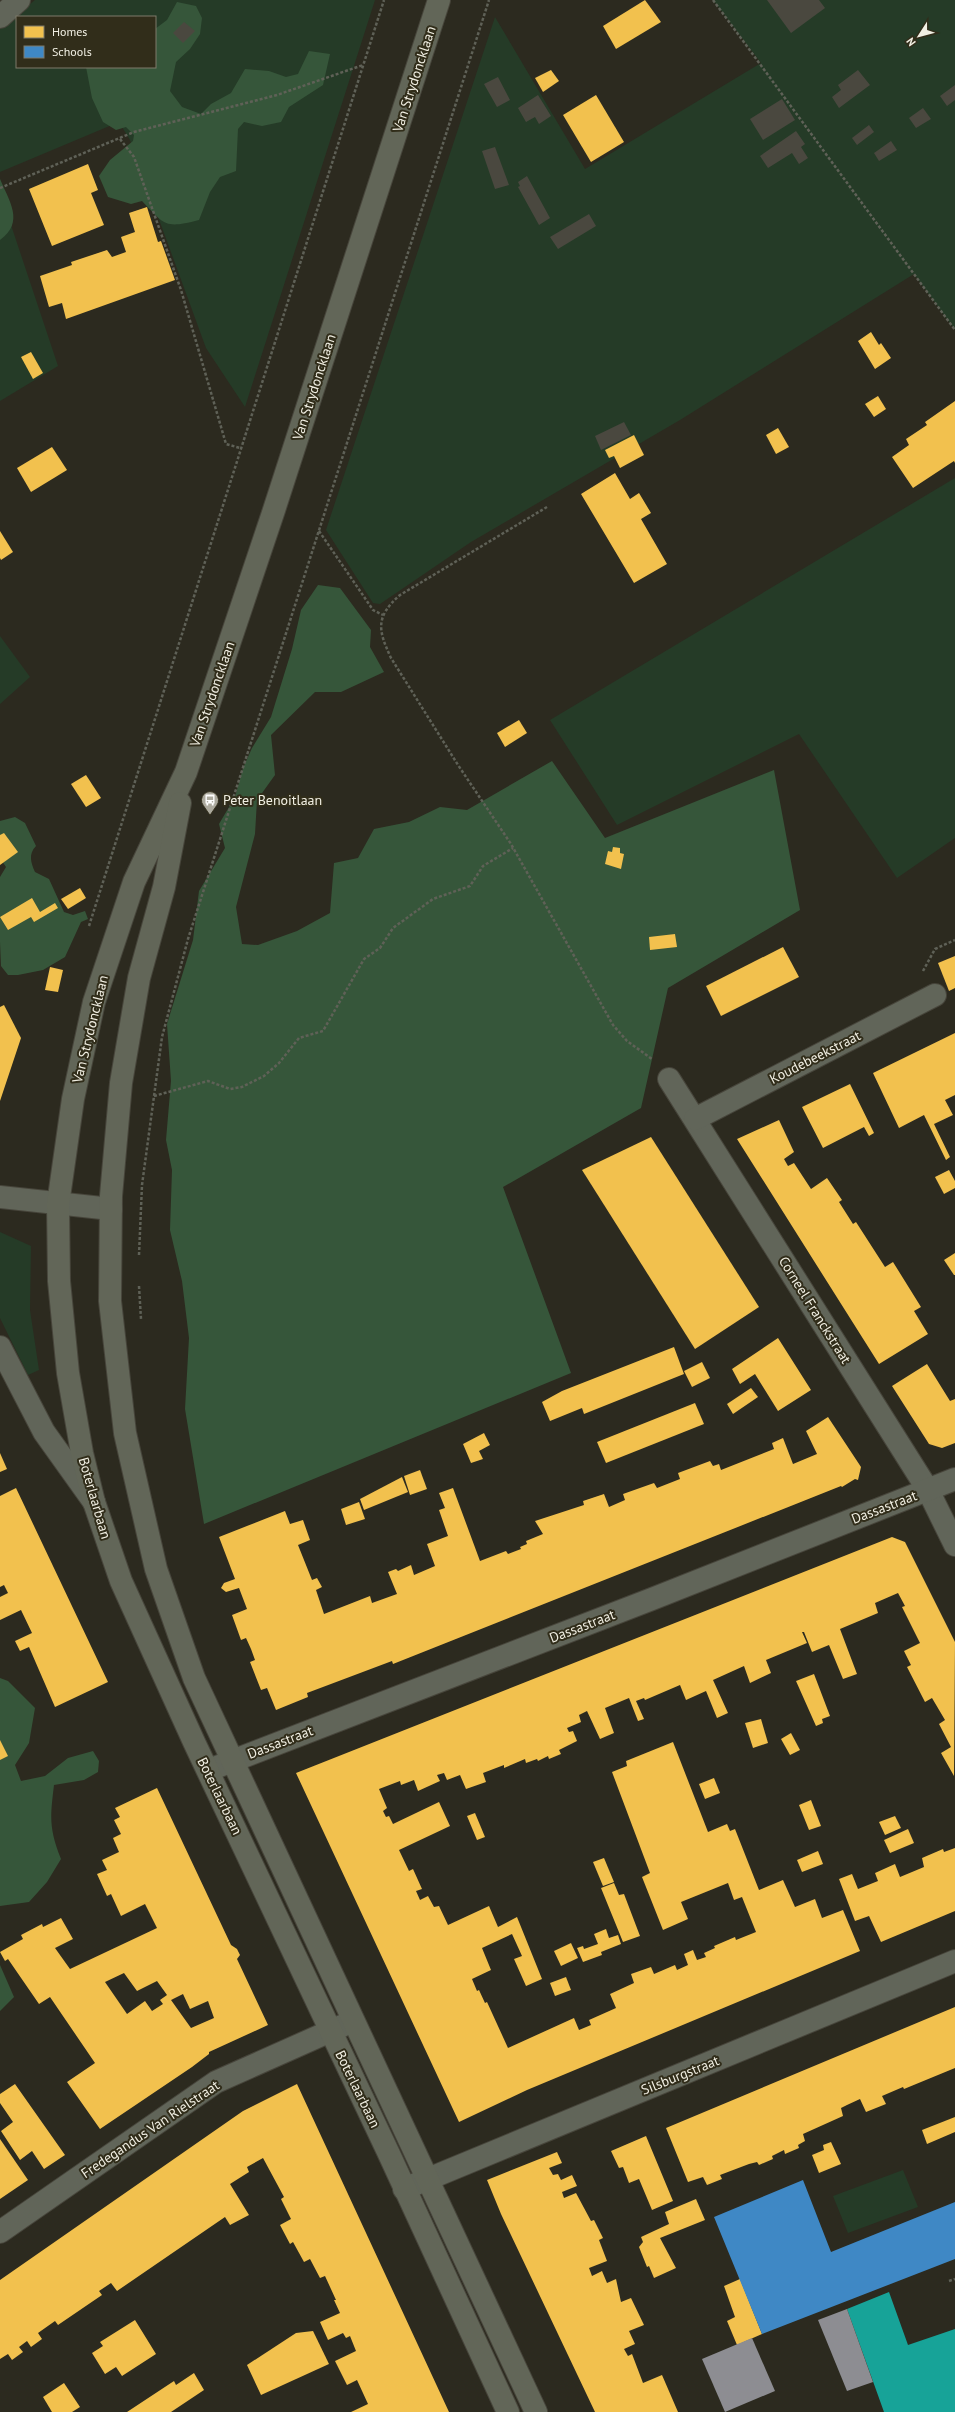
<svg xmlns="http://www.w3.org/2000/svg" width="955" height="2412" font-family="'PT Sans',sans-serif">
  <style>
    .green { fill: #253b27; fill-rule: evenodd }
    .forest { fill: #36563a }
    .homes { fill: #f2c14e; fill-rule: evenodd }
    .schools { fill: #3f88c5 }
    .public { fill: #17a398 }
    .industry { fill: #8d8d92 }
    .building { fill: #4a483f }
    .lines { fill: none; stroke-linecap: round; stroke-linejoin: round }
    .street-casing { stroke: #47453b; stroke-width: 24 }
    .secondary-casing { stroke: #47453b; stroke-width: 24 }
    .path { stroke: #5f6157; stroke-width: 2.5; stroke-dasharray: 3 2; stroke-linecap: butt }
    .street { stroke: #616559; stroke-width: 22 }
    .secondary { stroke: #626658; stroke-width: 22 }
    .labels { text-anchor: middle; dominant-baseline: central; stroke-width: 4; stroke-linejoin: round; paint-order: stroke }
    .street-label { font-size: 14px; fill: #f1efe3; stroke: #312d1a }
    .poi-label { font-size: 14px; fill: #f1efe3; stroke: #312d1a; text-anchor: start }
  </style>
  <rect width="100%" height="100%" fill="#2c2a1f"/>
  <g class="green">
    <path d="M35,0H375L245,407L206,348L130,140L119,122L0,172V29ZM17,17H155V67H17Z"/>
    <polygon points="713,0 955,0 955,330 914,274 680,420 471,542 380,604 373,603 326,530 495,17 585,169 761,63"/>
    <polygon points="0,192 58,366 0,401"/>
    <polygon points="955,478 955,838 897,878 799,734 617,825 550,720"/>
    <polygon points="0,636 30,677 0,704"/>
    <polygon points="0,1232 31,1246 30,1310 39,1370 28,1375 0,1318"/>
    <polygon points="903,2170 918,2207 848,2233 833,2196"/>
  </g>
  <g class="forest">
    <path d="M177,2L196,6L202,18L200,34L190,49L176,62L170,91L182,107L201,114L211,104L231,93L245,69L269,71L286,77L298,74L309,51L330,54L323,85L289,107L281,122L262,126L244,122L238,129L236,171L220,177L210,192L199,220C164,229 165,225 142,201L131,204L108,197L99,176L110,160L133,141L134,135L126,127L116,130L103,122L92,98L86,67H155V29L167,20Z"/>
    <path d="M0,179C9,201 25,222 0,240Z"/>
    <polygon points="318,585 340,588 371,630 370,647 384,672 341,692 315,692 271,735 275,775 257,800 255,834 236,907 242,944 258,945 297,931 330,913 334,863 358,858 374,829 409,822 440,807 467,810 552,761 605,838 774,770 800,910 668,988 641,1108 503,1187 571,1373 204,1524 185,1409 189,1338 182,1281 170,1230 172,1170 166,1140 171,1081 167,1024 193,940 199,891 225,848 219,824 235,797 243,768 252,748 271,717 292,649 301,610"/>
    <path d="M15,817L25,823L36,846C28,854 31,863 35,872L49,879L64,912L73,915L85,911L88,919L81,922L65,957L43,970L18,975H8L1,966L0,942V877L6,867L0,858V821Z"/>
    <path d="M0,1678L8,1681L35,1708L29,1743L15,1765L21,1781L45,1776L68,1758L93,1751L99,1761L98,1772L84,1780L54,1785C50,1818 49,1828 61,1859L47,1882L29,1902L0,1906Z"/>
    <polygon points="0,1965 14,1997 0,2011"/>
  </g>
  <g class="homes">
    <polygon points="645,0 661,22 616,49 603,26"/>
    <polygon points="551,70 559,81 543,92 535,78"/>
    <polygon points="596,95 624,142 591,162 563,115"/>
    <polygon points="88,164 98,190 91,193 104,225 52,246 29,189"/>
    <polygon points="147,207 158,242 161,241 175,280 66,319 62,303 49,307 40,276 72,265 71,262 107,250 112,257 126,252 121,237 135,232 129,213"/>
    <polygon points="871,332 879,345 881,343 891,358 875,369 858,341"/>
    <polygon points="31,352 43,373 33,379 21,357"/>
    <polygon points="878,396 886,409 874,417 865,404"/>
    <polygon points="955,401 955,463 954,461 913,488 892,457 909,445 906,439 927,425 925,422"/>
    <polygon points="778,428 789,447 776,454 766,435"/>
    <polygon points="634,435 644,455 620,468 614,456 609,458 605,450"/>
    <polygon points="52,447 67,470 31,492 17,468"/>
    <polygon points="615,473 630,499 639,493 651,513 641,519 667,564 634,583 581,494"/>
    <polygon points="0,531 13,552 1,560 0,558"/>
    <polygon points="519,720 527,733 505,747 497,733"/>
    <polygon points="86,775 101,798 86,807 71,784"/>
    <polygon points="4,833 18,852 0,865 0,835"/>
    <polygon points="613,847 620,848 620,853 624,854 621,869 605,864 608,851 612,852"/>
    <polygon points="80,888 86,898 68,909 61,899"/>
    <polygon points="32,898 40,912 55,903 58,908 34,922 31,917 8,930 0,917"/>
    <polygon points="675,934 677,947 650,950 649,937"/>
    <polygon points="783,947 799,977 721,1016 706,986"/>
    <polygon points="955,956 955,988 949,991 938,963"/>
    <polygon points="50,967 63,970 58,992 45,990"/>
    <polygon points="4,1005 21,1038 0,1101 0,1007"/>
    <polygon points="955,1033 955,1095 945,1100 953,1115 934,1124 950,1157 946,1160 924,1115 899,1128 873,1073"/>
    <polygon points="850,1084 874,1133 869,1136 864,1127 823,1148 802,1107"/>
    <polygon points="779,1120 794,1152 784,1159 788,1166 794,1163 811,1189 827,1178 842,1200 839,1202 853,1224 856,1222 885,1267 893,1262 921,1307 914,1311 928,1334 879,1364 737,1139"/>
    <polygon points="651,1137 759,1307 695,1349 582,1170"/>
    <polygon points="949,1170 955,1181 955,1188 944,1194 935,1177"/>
    <polygon points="955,1253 955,1275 954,1275 944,1260"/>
    <polygon points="778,1338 811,1390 778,1411 755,1374 740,1384 732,1369"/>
    <polygon points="674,1347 684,1374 584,1414 582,1408 550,1421 542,1402 562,1391"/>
    <polygon points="702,1362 710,1378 692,1387 684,1371"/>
    <polygon points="927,1364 950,1401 955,1399 955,1443 942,1448 929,1444 892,1386"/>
    <polygon points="751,1388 758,1397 733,1414 727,1404"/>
    <polygon points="695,1403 704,1424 606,1463 597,1442"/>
    <polygon points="828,1417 861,1467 858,1480 855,1479 842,1487 841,1486 393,1664 392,1661 307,1693 308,1697 276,1710 267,1688 261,1690 250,1662 255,1660 251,1649 246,1638 241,1640 232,1615 247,1609 239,1588 226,1592 221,1588 224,1583 235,1579 219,1537 285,1511 290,1524 303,1520 310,1540 298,1545 312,1580 317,1578 322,1587 316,1590 324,1614 370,1596 372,1603 397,1594 388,1572 396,1569 398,1571 411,1565 414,1575 435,1566 427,1544 448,1536 439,1510 445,1508 439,1493 453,1488 480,1561 506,1551 508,1554 521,1549 520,1547 527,1544 526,1541 543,1534 535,1521 584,1505 583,1501 604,1494 609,1507 625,1500 623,1494 654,1483 657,1488 680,1479 678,1473 710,1461 713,1466 719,1464 721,1470 774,1449 772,1443 783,1438 793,1464 817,1454 806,1431"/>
    <polygon points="484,1433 490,1445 479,1451 483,1459 471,1463 463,1444"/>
    <polygon points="0,1453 7,1469 0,1472"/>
    <polygon points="420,1470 427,1489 410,1495 404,1476"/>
    <polygon points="402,1477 408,1492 364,1510 360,1499"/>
    <polygon points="16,1488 108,1682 55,1707 29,1647 20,1651 15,1641 32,1633 21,1610 0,1620 0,1597 8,1593 4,1585 0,1587 0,1496"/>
    <polygon points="359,1502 365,1519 346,1525 341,1509"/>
    <polygon points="892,1537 905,1542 955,1642 954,1776 941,1753 951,1747 939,1724 945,1720 932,1698 925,1702 907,1667 911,1665 904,1651 920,1643 902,1607 905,1606 898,1593 875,1603 878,1613 840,1629 857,1674 843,1679 829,1645 812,1652 804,1632 802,1632 807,1643 766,1660 771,1673 750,1683 744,1666 713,1680 728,1713 717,1718 706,1691 686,1700 680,1685 645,1700 644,1698 636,1701 644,1719 638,1721 629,1698 605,1708 614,1733 600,1739 587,1711 579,1715 581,1722 567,1728 569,1732 573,1731 577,1741 559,1750 561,1754 549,1759 548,1756 538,1761 537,1759 526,1763 525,1759 504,1768 504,1765 483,1773 486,1782 466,1789 460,1775 447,1780 444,1773 437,1775 440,1781 418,1791 414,1780 401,1785 400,1781 379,1789 387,1808 383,1811 386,1817 389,1816 393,1824 439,1802 450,1826 399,1850 409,1871 413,1869 422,1889 416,1891 420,1900 428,1896 434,1907 439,1906 448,1925 489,1906 498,1927 517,1917 542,1979 526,1986 514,1959 522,1956 512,1934 482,1948 491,1970 472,1979 477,1991 479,1990 485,2003 487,2002 508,2048 574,2018 579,2030 591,2025 589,2020 616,2008 610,1994 634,1983 631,1974 651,1967 654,1974 675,1965 677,1970 688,1965 684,1954 693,1950 697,1960 706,1957 704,1953 715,1948 714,1946 735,1937 736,1940 756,1932 742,1897 734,1900 728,1883 681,1902 688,1919 663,1930 642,1877 650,1873 612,1772 627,1766 626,1761 673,1742 708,1832 727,1824 730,1831 735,1829 759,1890 783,1880 795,1907 815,1899 822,1918 843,1910 860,1951 527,2090 459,2122 296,1773"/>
    <polygon points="814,1674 830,1716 822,1719 823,1723 816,1726 796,1681"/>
    <polygon points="761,1719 768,1743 753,1748 745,1723"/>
    <polygon points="791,1733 800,1750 790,1755 781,1739"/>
    <polygon points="0,1740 8,1756 0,1760"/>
    <polygon points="714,1778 720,1793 705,1799 699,1784"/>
    <path d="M157,1788L231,1945L237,1949L240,1955L237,1959L268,2025L209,2052V2054L192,2067L100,2129L67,2082L95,2063L50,1997L39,2004L8,1959L5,1961L0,1952L23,1939L21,1935L42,1924L43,1927L61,1918L73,1939L55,1948L70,1969L157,1928L145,1904L121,1916L111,1894L107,1896L97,1874L107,1870L102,1860L119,1852L113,1838L121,1834L114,1820L120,1817L115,1808ZM124,1973L137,1991L157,1981L167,1995L160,2000L163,2004L152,2011L145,2001L127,2014L105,1982ZM183,1994L190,2009L208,2001L214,2018L191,2028L171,2000Z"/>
    <polygon points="811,1800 821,1826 809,1830 799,1805"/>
    <polygon points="475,1813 485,1837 477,1840 467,1816"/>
    <polygon points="895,1816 901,1828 885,1835 879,1822"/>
    <polygon points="908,1829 914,1843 890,1853 884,1840"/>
    <polygon points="955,1848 955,1911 881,1942 869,1916 855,1921 839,1879 852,1874 858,1889 878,1881 875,1873 895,1864 900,1877 924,1867 922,1858 943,1849 944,1852"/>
    <polygon points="818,1851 823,1864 802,1872 797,1860"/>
    <polygon points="604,1858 614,1882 603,1886 593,1862"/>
    <polygon points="614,1883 619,1895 624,1894 640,1936 623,1942 601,1888"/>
    <polygon points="606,1929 609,1938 618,1935 621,1944 601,1952 602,1955 583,1962 577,1948 583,1946 584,1949 598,1944 594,1934"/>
    <polygon points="571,1943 578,1958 561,1966 554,1951"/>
    <polygon points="566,1977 571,1990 555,1996 550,1983"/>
    <polygon points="955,2007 955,2068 904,2089 903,2087 882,2096 886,2104 866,2112 860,2099 847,2105 841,2108 843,2116 803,2134 805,2141 798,2145 799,2148 785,2154 784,2150 772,2156 773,2159 759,2165 757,2162 749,2164 720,2175 722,2179 707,2185 703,2177 688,2182 666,2128"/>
    <polygon points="15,2084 65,2155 44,2169 32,2151 20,2160 1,2131 13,2122 0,2103 0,2094"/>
    <polygon points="297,2084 449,2412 351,2412 368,2404 357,2380 347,2385 335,2361 356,2351 350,2336 346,2338 343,2333 328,2340 320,2322 340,2313 334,2300 336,2300 325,2276 320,2278 310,2259 304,2262 293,2242 290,2244 280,2225 291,2219 281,2199 284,2197 263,2158 247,2167 249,2172 230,2184 249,2215 230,2225 225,2217 117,2291 111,2283 99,2291 102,2295 58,2325 55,2321 38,2333 42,2339 31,2347 27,2341 19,2347 23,2352 12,2360 8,2354 0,2359 0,2280 243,2111"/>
    <polygon points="955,2117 955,2132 927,2144 922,2130"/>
    <polygon points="646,2136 673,2201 652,2210 639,2179 629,2183 623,2167 619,2168 611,2151"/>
    <polygon points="0,2139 28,2180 0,2199"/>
    <polygon points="831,2142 841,2164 819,2173 812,2155 824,2150 823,2145"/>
    <polygon points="557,2152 562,2163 549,2168 553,2175 558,2174 561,2180 572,2175 577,2186 562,2192 564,2198 576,2193 591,2221 594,2220 603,2238 599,2240 607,2261 589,2268 592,2276 602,2271 607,2283 616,2279 621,2302 631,2298 644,2325 629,2331 635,2344 624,2349 628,2356 632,2354 643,2383 662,2375 678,2412 595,2412 501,2214 487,2180"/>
    <polygon points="696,2199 705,2220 660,2238 676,2268 654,2278 649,2266 647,2267 639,2247 643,2242 641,2237 669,2224 665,2212"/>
    <polygon points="740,2279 762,2334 737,2345 727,2321 735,2317 724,2286"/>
    <polygon points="135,2320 156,2354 122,2376 116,2367 105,2374 92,2353 103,2346 100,2342"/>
    <polygon points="313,2331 329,2364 261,2395 247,2365 296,2333"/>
    <polygon points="194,2373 204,2390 171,2412 127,2412 174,2381 176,2385"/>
    <polygon points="64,2383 80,2407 72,2412 52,2412 43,2397"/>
  </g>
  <polygon class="schools" points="803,2180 831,2252 955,2202 955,2259 762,2334 714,2217"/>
  <polygon class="public" points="889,2292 908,2345 955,2329 955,2412 884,2412 847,2309"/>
  <g class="industry">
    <polygon points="847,2309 873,2382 847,2391 818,2320"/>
    <polygon points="752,2338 775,2391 725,2412 702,2359"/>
  </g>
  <g class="building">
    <polygon points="767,0 819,0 825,8 791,33"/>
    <polygon points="184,22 195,31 183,43 173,33"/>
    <polygon points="858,70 870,85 839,108 832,97 841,90 838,85"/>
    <polygon points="498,77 510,100 497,107 484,84"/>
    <polygon points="955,85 955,100 947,106 940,96"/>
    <polygon points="538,95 551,116 539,124 535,117 526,122 518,108"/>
    <polygon points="782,99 795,120 763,140 750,119"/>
    <polygon points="923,108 931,119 916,128 909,118"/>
    <polygon points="869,125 874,132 857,145 852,138"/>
    <polygon points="796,131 805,144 801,147 808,158 799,164 792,153 768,168 760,156"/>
    <polygon points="891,141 897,150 879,161 874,153"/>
    <polygon points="495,147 509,185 495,189 482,151"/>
    <polygon points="527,176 550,218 539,225 518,187 520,186 518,182"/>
    <polygon points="589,214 596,226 558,249 550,237"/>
    <polygon points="624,422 631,435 601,450 595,436"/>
  </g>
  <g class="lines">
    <g class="street-casing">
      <g id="street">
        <polyline points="0,17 19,0"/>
        <polyline points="669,1079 928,1490 955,1545"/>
        <polyline points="695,1119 935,995"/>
        <polyline points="0,1197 111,1209"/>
        <polyline points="0,1347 44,1432 94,1502"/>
        <polyline points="209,1770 652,1599 955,1479"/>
        <polyline points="404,2189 955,1961"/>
        <polyline points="0,2232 216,2082 353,2021"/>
      </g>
    </g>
    <g class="secondary-casing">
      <g id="secondary">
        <polyline points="439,0 274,510 186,772 134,882 94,1002 73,1099 58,1204 59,1281 68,1373 82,1453 94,1502 121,1581 194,1742 389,2154 508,2412"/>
        <polyline points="180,803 164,887 139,978 121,1083 111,1196 110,1301 125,1433 156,1569 194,1678 536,2412"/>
      </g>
    </g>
    <g class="path">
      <polyline points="713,0 955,330"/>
      <polyline points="120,139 134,157 181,290 226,444 240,448"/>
      <polyline points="0,188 134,132 277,95 363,65"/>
      <path d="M547,507L400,595C375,617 378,630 391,658L458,765L511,844L613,1025L627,1041L652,1059"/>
      <polyline points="319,531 373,610 383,615"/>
      <polyline points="89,926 384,0"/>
      <polyline points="923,971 935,949 955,940"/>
      <polyline points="154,1096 208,1081 230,1089 242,1087 264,1076 279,1063 299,1038 323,1031 364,959 380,948 393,928 433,899 470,886 483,866 513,848"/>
      <polyline points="139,1255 142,1185 162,1037 188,939 489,0"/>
      <polyline points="139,1286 141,1319"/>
      <polyline points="949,2281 955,2279"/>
    </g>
    <use href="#street" class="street"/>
    <use href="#secondary" class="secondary"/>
  </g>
  <defs>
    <g id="bus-pin" transform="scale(0.9)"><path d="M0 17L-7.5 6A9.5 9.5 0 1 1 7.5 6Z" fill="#acaa9e" stroke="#312d1a"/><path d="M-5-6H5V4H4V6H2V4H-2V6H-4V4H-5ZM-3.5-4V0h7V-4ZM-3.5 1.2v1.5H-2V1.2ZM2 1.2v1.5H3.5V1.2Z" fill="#fff"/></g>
  </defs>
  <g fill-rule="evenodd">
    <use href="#bus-pin" x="210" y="800"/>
  </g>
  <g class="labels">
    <g class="street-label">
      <text transform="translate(414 79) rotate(-72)">Van Strydoncklaan</text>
      <text transform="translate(314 387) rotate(-72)">Van Strydoncklaan</text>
      <text transform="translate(212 694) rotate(-71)">Van Strydoncklaan</text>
      <text transform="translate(90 1029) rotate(-76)">Van Strydoncklaan</text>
      <text transform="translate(815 1057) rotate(-27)">Koudebeekstraat</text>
      <text transform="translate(815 1310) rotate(58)">Corneel Franckstraat</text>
      <text transform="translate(95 1498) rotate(74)">Boterlaarbaan</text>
      <text transform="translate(884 1507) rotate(-21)">Dassastraat</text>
      <text transform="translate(582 1626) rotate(-21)">Dassastraat</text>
      <text transform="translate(280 1742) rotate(-21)">Dassastraat</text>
      <text transform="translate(220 1796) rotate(64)">Boterlaarbaan</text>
      <text transform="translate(680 2075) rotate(-22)">Silsburgstraat</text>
      <text transform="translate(358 2089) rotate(64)">Boterlaarbaan</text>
      <text transform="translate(150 2129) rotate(-34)">Fredegandus Van Rielstraat</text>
    </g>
    <g class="poi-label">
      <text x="223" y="800">Peter Benoitlaan</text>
    </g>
  </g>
  <rect x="16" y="16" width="140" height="52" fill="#312d1a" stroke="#7e7b6a"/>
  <rect x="24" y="26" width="20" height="12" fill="#f2c14e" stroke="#7e7b6a"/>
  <text x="52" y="36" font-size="12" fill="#f1efe3">Homes</text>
  <rect x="24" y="46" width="20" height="12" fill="#3f88c5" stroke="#7e7b6a"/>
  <text x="52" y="56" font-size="12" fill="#f1efe3">Schools</text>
  <g transform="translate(919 36) rotate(234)" stroke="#312d1a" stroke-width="3" paint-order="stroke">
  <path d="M0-3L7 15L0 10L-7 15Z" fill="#f1efe3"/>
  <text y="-6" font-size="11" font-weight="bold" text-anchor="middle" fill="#f1efe3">N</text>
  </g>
</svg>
